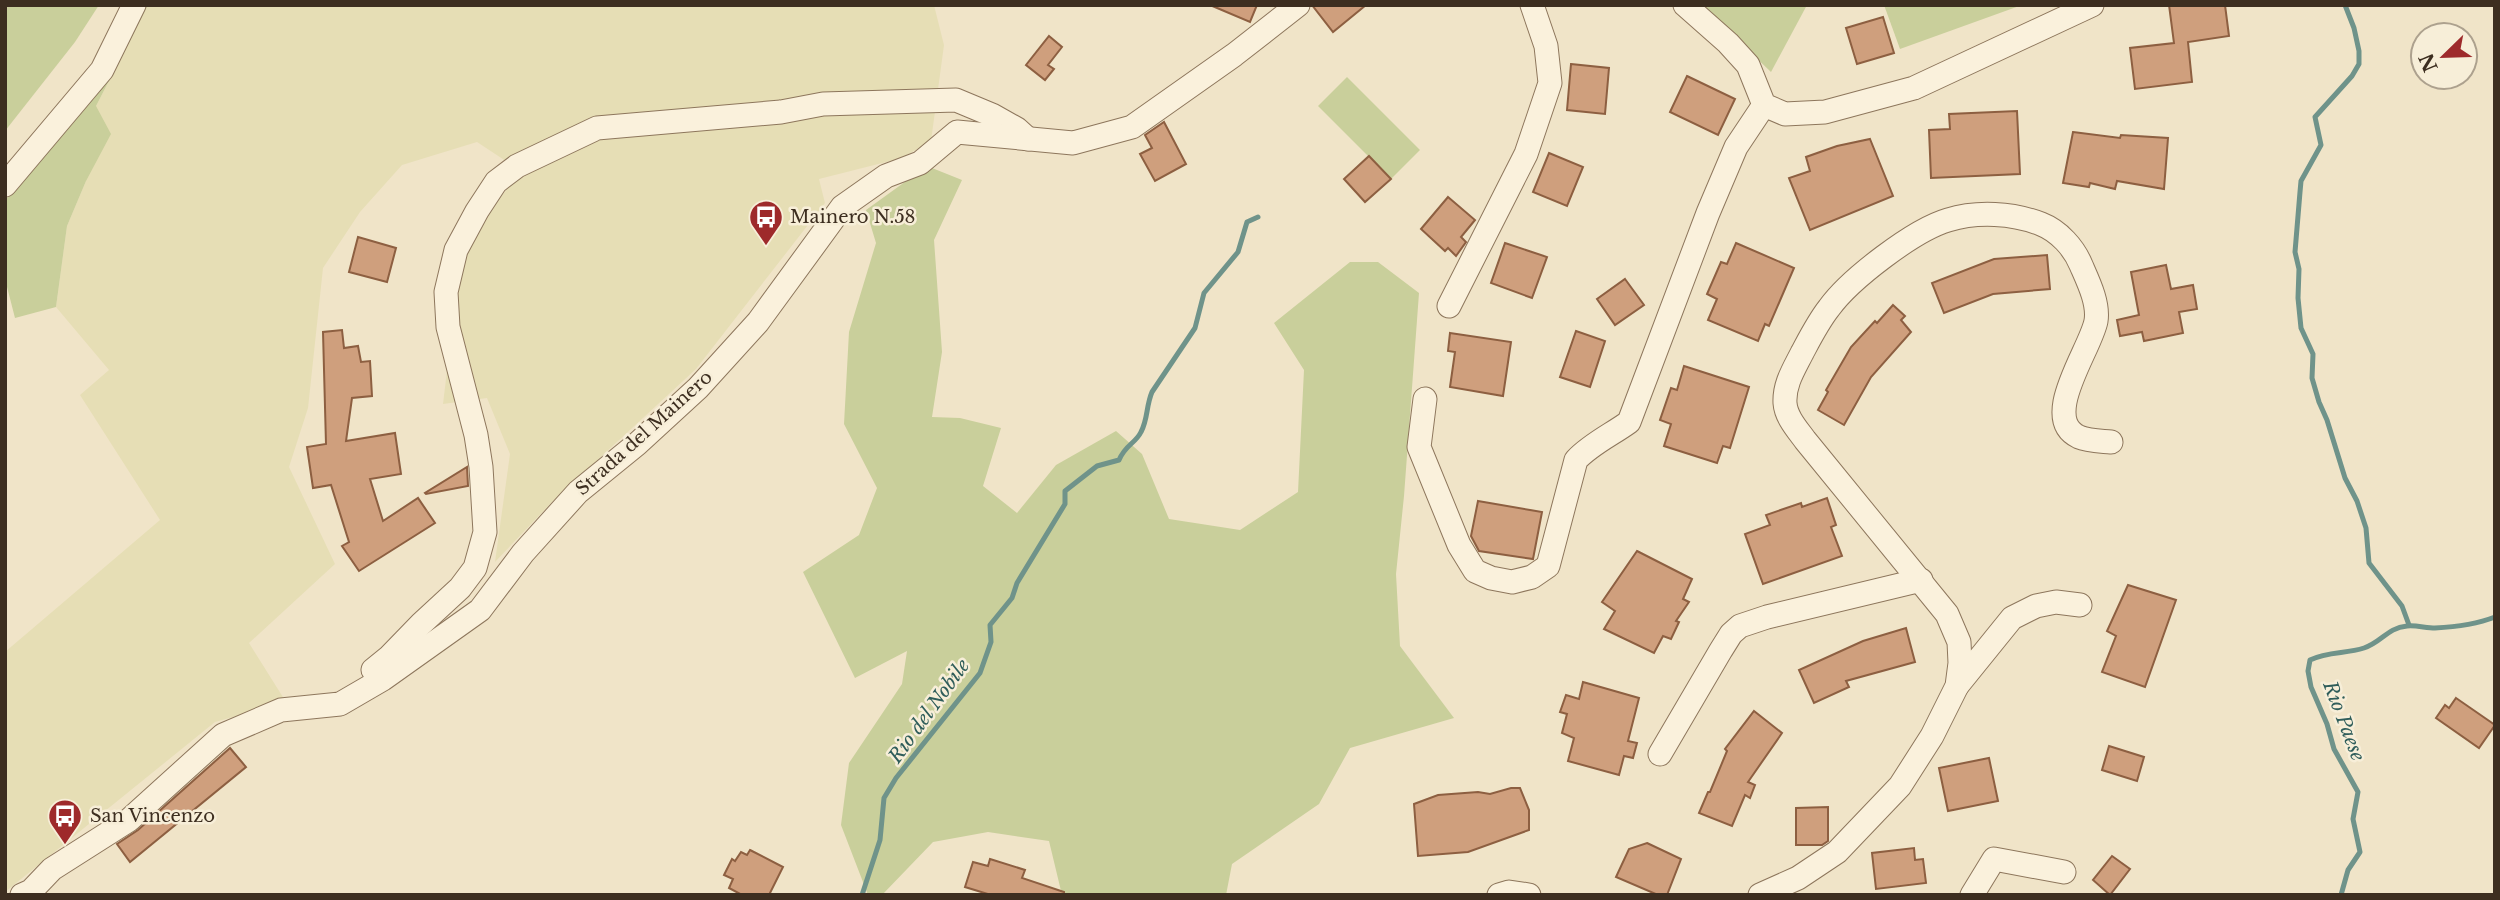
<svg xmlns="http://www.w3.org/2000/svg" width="2500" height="900" font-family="'Libre Baskerville',serif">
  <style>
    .farmland { fill: #e6deb5 }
    .green { fill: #c9cf9b }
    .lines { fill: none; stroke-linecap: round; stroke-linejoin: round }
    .stream { stroke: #6f938a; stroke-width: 5 }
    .building { fill: #cf9f7d; stroke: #8d5f41; stroke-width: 2 }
    .minor-casing { stroke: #8d765c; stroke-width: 25 }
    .minor { stroke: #faf1dc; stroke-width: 23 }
    .labels { text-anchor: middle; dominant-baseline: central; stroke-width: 5; stroke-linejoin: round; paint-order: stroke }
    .poi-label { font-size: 18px; fill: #3d2e20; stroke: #f7eed8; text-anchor: start }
    .street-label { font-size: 18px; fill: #3d2e20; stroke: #f7eed8 }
    .water-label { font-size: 19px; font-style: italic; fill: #2f5d5a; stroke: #f7eed8 }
  </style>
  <rect width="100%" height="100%" fill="#f0e4c8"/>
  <polygon class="farmland" points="148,5 934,5 944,45 931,141 902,158 819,179 825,203 696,369 552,502 495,562 510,454 487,398 443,404 462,247 521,171 477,142 402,165 360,212 323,268 308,408 289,467 335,564 249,643 286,702 215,722 5,892 5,652 160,520 80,395 109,370 56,307 67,226 86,181 96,106"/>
  <g class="green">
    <polygon points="5,5 99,5 75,42 5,131"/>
    <polygon points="143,5 148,5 96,106 111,134 86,181 67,226 56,307 15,318 5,279 5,201"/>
    <polygon points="1701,5 1807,5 1771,72"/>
    <polygon points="1884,5 2022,5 1900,49"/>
    <polygon points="1347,77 1420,150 1391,179 1318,106"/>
    <polygon points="927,166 962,180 934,240 942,352 932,417 960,418 1001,428 983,486 1017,513 1056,465 1116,431 1142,454 1169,519 1240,530 1298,492 1304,370 1274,323 1350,262 1378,262 1419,293 1404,496 1396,574 1400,646 1454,718 1350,748 1319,804 1232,864 1226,895 1062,895 1049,841 988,832 933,842 882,895 868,895 841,825 849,763 902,684 907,651 855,678 803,572 859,535 877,488 844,424 849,332 876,243 866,210"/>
  </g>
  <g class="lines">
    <g class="stream">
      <polyline points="2345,5 2354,28 2359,51 2359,64 2352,76 2315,117 2321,145 2301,181 2300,192 2295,252 2299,269 2298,298 2301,328 2313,354 2312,378 2319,402 2327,420 2345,478 2357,501 2366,528 2369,563 2402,606 2409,625"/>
      <path d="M862,895L880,840L884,798L896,778L980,673L991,642L990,625L1012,598L1017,583L1065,504V491L1097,466L1119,460C1126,444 1135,444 1141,432C1148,419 1146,406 1152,392L1195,328L1204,293L1238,252L1247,222L1258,217"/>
      <path d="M2341,895L2348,870L2360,852L2353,819L2358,792L2334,749L2327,724L2311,687L2308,671L2310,660C2328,651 2346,654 2364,648C2382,642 2387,628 2407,626C2416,625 2426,628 2435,628C2454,627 2477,624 2495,617"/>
    </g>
  </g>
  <g class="building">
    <polygon points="1210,5 1257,5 1250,22"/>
    <polygon points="1312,5 1366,5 1333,32"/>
    <polygon points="2169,5 2225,5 2229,36 2188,42 2192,82 2135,89 2130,48 2174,43"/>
    <polygon points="1883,17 1894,53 1857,64 1846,28"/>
    <polygon points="1049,36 1062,47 1048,65 1054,69 1045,80 1026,65"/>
    <polygon points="1571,64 1609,68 1605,114 1567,110"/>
    <polygon points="1687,76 1735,99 1718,135 1670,112"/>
    <polygon points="2017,111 2020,174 1931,178 1929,130 1950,129 1949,114"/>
    <polygon points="1164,122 1186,164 1155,181 1140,154 1152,148 1145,135"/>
    <polygon points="2073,132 2120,138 2121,135 2168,138 2164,189 2117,181 2115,189 2090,183 2089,187 2063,183"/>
    <polygon points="1870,139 1893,196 1810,230 1789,178 1810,171 1806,157 1837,146"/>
    <polygon points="1549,153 1583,167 1567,206 1533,192"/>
    <polygon points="1369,156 1391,179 1365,202 1344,179"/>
    <polygon points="1448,197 1475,220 1461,237 1466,242 1456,256 1448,248 1445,251 1421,229"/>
    <polygon points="358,237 396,248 387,282 349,272"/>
    <polygon points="1505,243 1547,257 1532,298 1491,283"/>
    <polygon points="1736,243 1794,268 1769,326 1765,324 1758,341 1708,320 1717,299 1707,294 1721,262 1727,264"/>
    <polygon points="2047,255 2050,289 1993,294 1944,313 1932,283 1994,259"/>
    <polygon points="2166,265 2171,289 2193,285 2197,309 2179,312 2183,333 2144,341 2142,332 2120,336 2117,320 2139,315 2131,272"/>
    <polygon points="1625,279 1644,305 1615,325 1597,299"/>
    <polygon points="1893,305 1905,316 1901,320 1911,332 1871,377 1844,425 1818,410 1828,392 1826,390 1851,347 1875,321 1877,323"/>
    <polygon points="342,330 344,348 358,346 361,362 370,361 372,396 352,398 346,441 395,433 401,474 370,479 383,521 418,498 435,523 359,571 342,546 349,542 331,485 313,488 307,447 326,444 323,332"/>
    <polygon points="1576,331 1605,341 1590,387 1560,377"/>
    <polygon points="1450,333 1511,342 1503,396 1450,387 1455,352 1448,351"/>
    <polygon points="1684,366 1749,387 1730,448 1723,446 1717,463 1664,446 1671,424 1660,420 1671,388 1677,390"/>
    <polygon points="467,467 468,486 426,494 425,493"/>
    <polygon points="1827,498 1836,525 1831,527 1842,556 1763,584 1745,534 1770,525 1766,515 1801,503 1802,507"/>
    <polygon points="1478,501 1542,512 1533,559 1479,551 1471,536"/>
    <polygon points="1637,551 1692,579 1683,599 1689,602 1676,621 1679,622 1671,639 1663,636 1654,653 1604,629 1615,611 1602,602"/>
    <polygon points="2128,585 2176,600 2145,687 2102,672 2116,636 2107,631"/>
    <polygon points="1906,628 1915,662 1846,681 1849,687 1814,703 1799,670 1863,641"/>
    <polygon points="1583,682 1639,698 1628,741 1637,743 1633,758 1624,756 1619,775 1568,761 1574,738 1562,733 1567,714 1560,712 1566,695 1579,699"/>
    <polygon points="2456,698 2495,725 2479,748 2436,718 2445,705 2449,708"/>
    <polygon points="1754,711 1782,733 1748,782 1755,785 1750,798 1745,795 1732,826 1699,813 1708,792 1710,792 1727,751 1725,749"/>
    <polygon points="2109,746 2144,757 2137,781 2102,770"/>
    <polygon points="230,748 246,767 130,862 117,844 138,830"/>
    <polygon points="1989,758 1998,801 1948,811 1939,768"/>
    <polygon points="1511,788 1520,788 1529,810 1529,830 1468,852 1418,856 1414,804 1438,795 1478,792 1490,794"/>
    <polygon points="1828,807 1828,841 1822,845 1796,845 1796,808"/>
    <polygon points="1647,843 1681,859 1667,895 1658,895 1616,877 1629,849"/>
    <polygon points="1914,848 1915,860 1923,859 1926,883 1876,889 1872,853"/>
    <polygon points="750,850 783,867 769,895 742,895 729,888 733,879 724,875 732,859 735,861 741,852 747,855"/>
    <polygon points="2112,856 2130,869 2110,895 2093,880"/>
    <polygon points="990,859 1025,870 1022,878 1064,892 1064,895 991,895 965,887 973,862 988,866"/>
  </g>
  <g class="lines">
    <g class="minor-casing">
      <g id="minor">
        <polyline points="1685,5 1728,43 1748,65 1764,105 1785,114 1825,112 1914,88 2092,5"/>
        <polyline points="5,185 102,70 134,5"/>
        <polyline points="1449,306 1526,154 1550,83 1546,46 1532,5"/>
        <path d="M1425,399L1419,447L1459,545L1475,571L1491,578L1512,582L1532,577L1548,566L1576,460C1591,444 1611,435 1629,422L1708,213L1736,147L1764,105"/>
        <polyline points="373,670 389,657 421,624 460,588 475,568 485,532 481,467 476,435 448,327 446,292 456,250 477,211 496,182 517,166 597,128 781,112 823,104 956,100 992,115 1017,129 1028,139"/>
        <polyline points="1957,686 2012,618 2036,606 2056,602 2080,605"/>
        <polyline points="1660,754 1721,650 1731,634 1740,626 1767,617 1921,580"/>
        <polyline points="22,895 31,891 52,869 129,820 223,735 281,710 340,704 383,679 480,610 523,553 578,492 637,444 698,388 758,322 842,207 886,176 920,163 957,132 1073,143 1132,127 1234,55 1298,5"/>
        <polyline points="1499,895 1509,892 1529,895"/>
        <path d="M1760,895L1798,878L1837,852L1900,786L1932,736L1957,686L1960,663L1959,642L1947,614L1805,440C1797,429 1786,417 1785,403C1784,384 1794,369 1802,353C1810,338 1818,322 1829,308C1850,279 1914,230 1948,220C1977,211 2013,213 2041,224C2059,231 2074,248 2081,265C2088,281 2099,303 2096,321C2091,349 2039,418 2079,437C2088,441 2101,441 2111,442"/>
        <polyline points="1972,895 1994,859 2064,872"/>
      </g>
    </g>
    <use href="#minor" class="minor"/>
  </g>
  <defs>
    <g id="bus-pin" transform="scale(1.75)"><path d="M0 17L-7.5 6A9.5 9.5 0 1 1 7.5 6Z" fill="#9e2a2b" stroke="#f7eed8"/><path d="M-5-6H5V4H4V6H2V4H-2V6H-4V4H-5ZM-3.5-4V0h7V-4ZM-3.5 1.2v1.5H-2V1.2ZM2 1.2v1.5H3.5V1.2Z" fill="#fff"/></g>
  </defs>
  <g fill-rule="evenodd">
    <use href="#bus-pin" x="766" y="217"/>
    <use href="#bus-pin" x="65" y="816"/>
  </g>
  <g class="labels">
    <g class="poi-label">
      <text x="790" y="217">Mainero N.58</text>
      <text x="90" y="816">San Vincenzo</text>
    </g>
    <g class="street-label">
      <text transform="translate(644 433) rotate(-42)">Strada del Mainero</text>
    </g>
    <g class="water-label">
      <text transform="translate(929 711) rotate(-54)">Rio del Nobile</text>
      <text transform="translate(2344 721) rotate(69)">Rio Paese</text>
    </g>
  </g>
  <rect width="2500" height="900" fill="none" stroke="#3d2e20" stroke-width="14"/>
  <g transform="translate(2444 56) rotate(247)"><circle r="33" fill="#f7eed8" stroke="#ada18e" stroke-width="2"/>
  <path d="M0-5L12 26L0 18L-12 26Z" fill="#9e2a2b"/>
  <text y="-10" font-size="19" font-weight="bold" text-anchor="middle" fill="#3d2e20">N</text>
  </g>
</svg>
